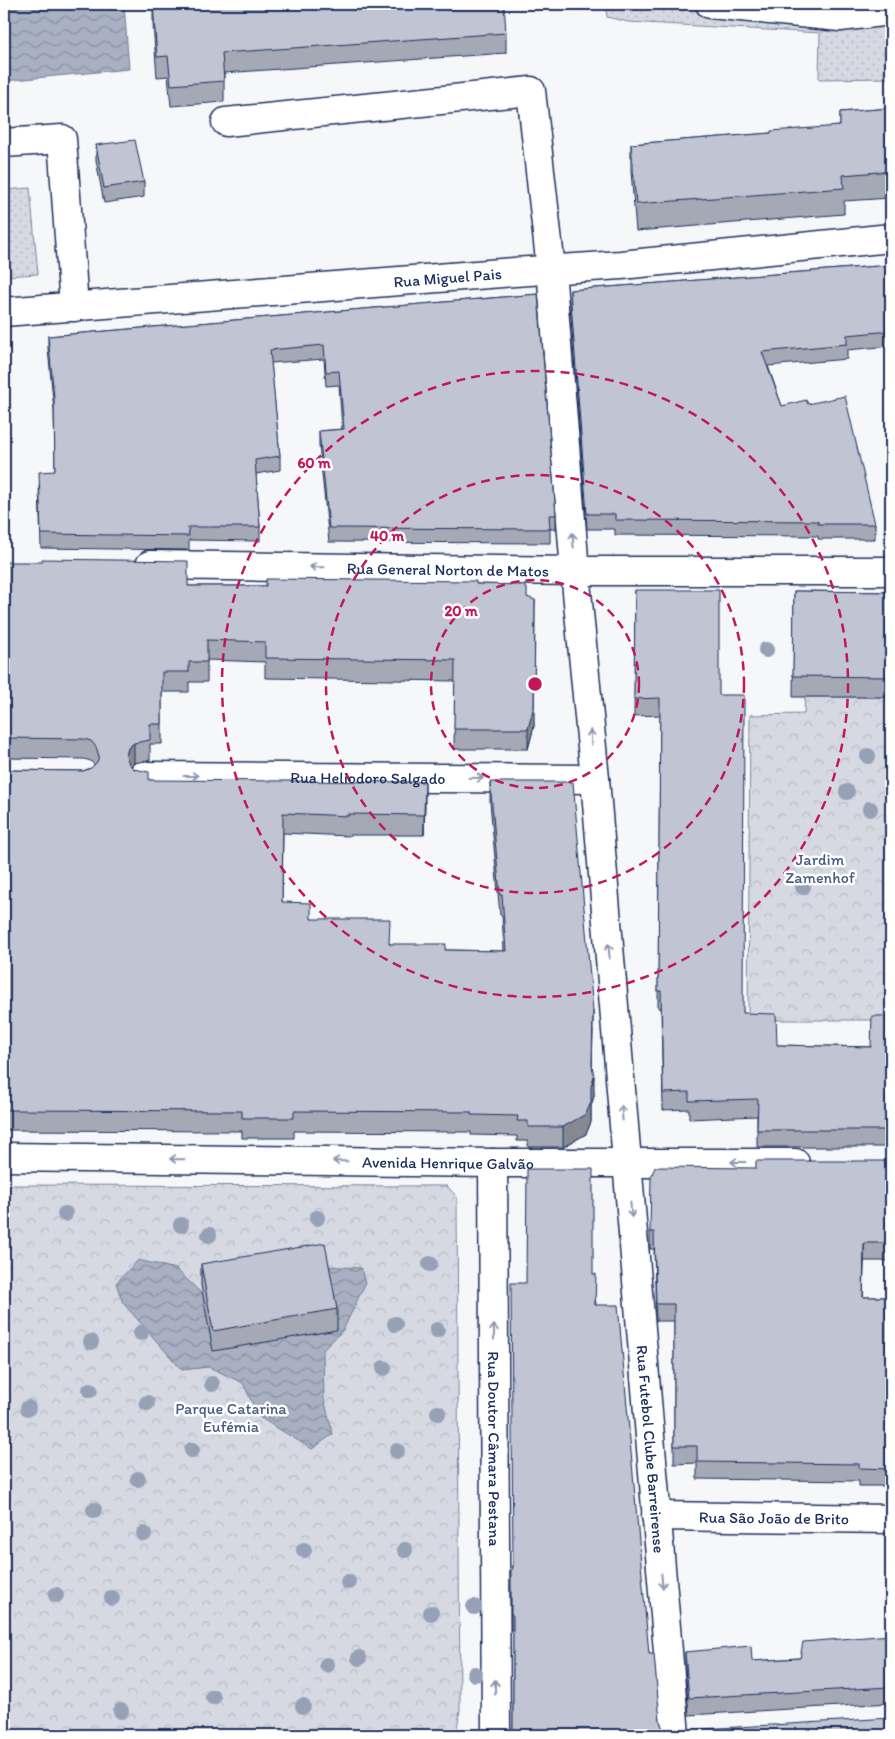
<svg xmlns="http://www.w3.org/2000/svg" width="895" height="1739" font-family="Itim,sans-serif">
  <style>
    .grass { fill: url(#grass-dots); stroke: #7884a0 }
    .park { fill: url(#park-crowns); stroke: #7884a0 }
    .water { fill: url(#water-waves); stroke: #707c99 }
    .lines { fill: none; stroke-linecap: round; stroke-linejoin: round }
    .minor-casing { stroke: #1b2f5e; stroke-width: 31 }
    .tertiary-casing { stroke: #1b2f5e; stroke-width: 31 }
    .minor { stroke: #fff; stroke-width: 28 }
    .tertiary { stroke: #fff; stroke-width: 28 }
    .tree { fill: #97a1b6 }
    .wall { fill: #a5a9b5; stroke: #1b2f5e }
    .shaded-wall { fill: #868994; stroke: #1b2f5e }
    .building { fill: #c0c4d3; stroke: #1b2f5e }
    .oneway { stroke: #8d97ae }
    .ring { fill: none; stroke: #c2185b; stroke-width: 2.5; stroke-dasharray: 9 6 }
    .labels { text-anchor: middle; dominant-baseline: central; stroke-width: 5; stroke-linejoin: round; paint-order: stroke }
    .street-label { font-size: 16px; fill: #1b2f5e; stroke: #fff }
    .park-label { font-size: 16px; fill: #4a5a7f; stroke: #fff }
    .centre { fill: #c2185b; stroke: #fff; stroke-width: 2.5 }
    .ring-label { font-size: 15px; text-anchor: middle; font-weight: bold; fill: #c2185b; stroke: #fff; stroke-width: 5; stroke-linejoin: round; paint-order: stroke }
  </style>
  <defs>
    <pattern id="grass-dots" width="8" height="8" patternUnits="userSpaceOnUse" patternTransform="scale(1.25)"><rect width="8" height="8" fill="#d6d9e2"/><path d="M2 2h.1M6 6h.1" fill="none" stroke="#b7bbc4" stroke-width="1.8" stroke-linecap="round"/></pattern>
    <pattern id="park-crowns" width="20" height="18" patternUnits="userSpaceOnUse" patternTransform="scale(1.25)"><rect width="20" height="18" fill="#d6d9e2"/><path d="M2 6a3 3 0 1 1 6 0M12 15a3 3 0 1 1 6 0" fill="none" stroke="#b7bbc4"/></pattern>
    <pattern id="water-waves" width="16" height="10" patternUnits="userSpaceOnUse" patternTransform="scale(1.25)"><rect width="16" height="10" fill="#a9b0c1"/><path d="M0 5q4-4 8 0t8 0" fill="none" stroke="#8990a0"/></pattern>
  </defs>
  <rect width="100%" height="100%" fill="#f6f7f9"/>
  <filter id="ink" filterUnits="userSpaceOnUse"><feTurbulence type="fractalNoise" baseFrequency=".02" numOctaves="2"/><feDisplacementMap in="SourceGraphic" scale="10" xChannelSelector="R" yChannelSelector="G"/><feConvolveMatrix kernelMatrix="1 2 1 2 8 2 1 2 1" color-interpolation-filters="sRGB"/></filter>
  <g filter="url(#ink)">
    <g class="grass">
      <polygon points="622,4 891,4 891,78 819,79 820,33 628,22 607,17 606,8"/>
      <polygon points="30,188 38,274 4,276 4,190"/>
    </g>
    <g class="park">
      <polygon points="805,697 891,697 891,1020 748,1020 750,715 804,714"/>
      <polygon points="4,1185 447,1186 457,1197 460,1710 456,1735 4,1735"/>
    </g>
    <g class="water">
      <polygon points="4,4 124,4 129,69 4,81"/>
      <polygon points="138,1260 176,1269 200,1292 224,1302 322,1266 361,1268 365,1284 343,1330 323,1350 324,1399 333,1434 312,1449 259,1417 243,1383 209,1367 182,1370 123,1303 116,1283"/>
    </g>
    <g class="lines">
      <g class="minor-casing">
        <g id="minor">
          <polyline points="710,4 840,17 891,11"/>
          <path id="s1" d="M226,122L531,91L551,269L575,571L595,779L675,1735"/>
          <polyline points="4,143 62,139 74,307"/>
          <path id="s2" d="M150,565L575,571H891"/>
          <path id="s3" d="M142,776L595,779"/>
          <path id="s4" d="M4,1157L493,1163H795"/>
          <path id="s5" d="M493,1163L496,1735"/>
          <path id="s6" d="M656,1516L891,1519"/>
        </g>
      </g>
      <g class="tertiary-casing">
        <g id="tertiary">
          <path id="s7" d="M4,312L514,272L621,265L891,238"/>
        </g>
      </g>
      <use href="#minor" class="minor"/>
      <use href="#tertiary" class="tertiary"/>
    </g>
    <g class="tree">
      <circle cx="766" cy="650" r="8"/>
      <circle cx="868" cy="756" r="8"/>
      <circle cx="847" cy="792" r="8"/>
      <circle cx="870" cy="809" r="8"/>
      <circle cx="803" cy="887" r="8"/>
      <circle cx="65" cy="1214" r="8"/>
      <circle cx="317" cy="1218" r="8"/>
      <circle cx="181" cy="1225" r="8"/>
      <circle cx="209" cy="1235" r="8"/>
      <circle cx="430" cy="1264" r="8"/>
      <circle cx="395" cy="1324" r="8"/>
      <circle cx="437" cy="1330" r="8"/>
      <circle cx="141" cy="1333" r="8"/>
      <circle cx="91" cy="1342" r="8"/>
      <circle cx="384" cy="1368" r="8"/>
      <circle cx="212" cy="1384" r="8"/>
      <circle cx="90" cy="1390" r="8"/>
      <circle cx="147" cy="1403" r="8"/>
      <circle cx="28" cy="1408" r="8"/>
      <circle cx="438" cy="1413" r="8"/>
      <circle cx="192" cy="1450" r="8"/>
      <circle cx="397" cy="1451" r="8"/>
      <circle cx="138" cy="1479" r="8"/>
      <circle cx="94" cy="1510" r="8"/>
      <circle cx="144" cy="1534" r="8"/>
      <circle cx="304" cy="1550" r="8"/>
      <circle cx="405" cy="1550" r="8"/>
      <circle cx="348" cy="1582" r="8"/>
      <circle cx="56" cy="1595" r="8"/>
      <circle cx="112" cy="1598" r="8"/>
      <circle cx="474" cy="1607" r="8"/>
      <circle cx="431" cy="1613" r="8"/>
      <circle cx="359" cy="1658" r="8"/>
      <circle cx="327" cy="1665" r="8"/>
      <circle cx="475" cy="1674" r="8"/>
      <circle cx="213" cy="1697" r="8"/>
      <circle cx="303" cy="1706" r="8"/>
      <circle cx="121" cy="1711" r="8"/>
    </g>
    <g class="wall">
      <polygon points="153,4 506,33 506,53 224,73 224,102 171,106 168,76 157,77 153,24"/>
      <polygon points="891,108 891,198 844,201 844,214 636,231 631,171 631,144 771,133 840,126 840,112"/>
      <polygon points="96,145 144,182 144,197 104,203 96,160"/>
      <polygon points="891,265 891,346 847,350 847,359 768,366 782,406 808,404 875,524 875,539 818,539 818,536 615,535 615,529 587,529 570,305 570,290"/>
      <polygon points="538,294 556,515 556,529 550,529 550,543 329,542 319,445 319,431 342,429 339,385 326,386 324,359 271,363 280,456 280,470 256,474 260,527 260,541 189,540 189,550 41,548 39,485 55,471 54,410 48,349 48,336"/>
      <polygon points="4,562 188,586 266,586 476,584 525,588 527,597 534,726 528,749 454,749 455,681 265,678 265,662 207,660 207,682 189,682 189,692 162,692 162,744 150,744 150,760 134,763 131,766 149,780 425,802 424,835 349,835 349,836 283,833 282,902 311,919 390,944 446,950 504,951 502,915 500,915 490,802 490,782 593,1031 592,1067 594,1096 591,1106 591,1122 586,1134 563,1147 528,1147 528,1141 517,1141 517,1136 471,1135 471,1132 294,1131 294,1138 242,1138 242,1131 4,1130 4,770 83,771 91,768 94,765 91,761 84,759 4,758"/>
      <polygon points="635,590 719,695 743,1013 777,1045 871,1047 891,1016 891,1147 757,1147 757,1116 689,1119 689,1109 663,1110 661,1008 658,1008 660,715 634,716"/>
      <polygon points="794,591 891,592 891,697 793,697"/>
      <polygon points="891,1161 891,1261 864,1261 863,1297 891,1297 891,1486 859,1486 859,1481 697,1479 697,1463 674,1464 674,1321 656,1321 654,1249 650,1249 650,1232 756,1168"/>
      <polygon points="201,1264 337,1309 337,1330 213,1351 201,1285"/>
      <polygon points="593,1274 596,1305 649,1654 660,1721 662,1727 668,1733 676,1734 891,1735 513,1735 513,1632 511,1629 511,1587 513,1568 526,1283"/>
      <polygon points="891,1635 891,1703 689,1715 685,1668 685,1652 752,1661 800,1658"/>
    </g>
    <g class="shaded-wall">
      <polygon points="606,4 622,4 606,8"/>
      <polygon points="535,600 534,726 528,749 528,729"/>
      <polygon points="134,743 134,763 128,769 126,756 128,748"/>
      <polygon points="425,782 425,802 424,835 424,815"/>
      <polygon points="593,1011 592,1084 594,1076 594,1096 591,1106 591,1122 586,1134 563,1147 563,1127 592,1065"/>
      <polygon points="864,1243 864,1261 863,1314 863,1297"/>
    </g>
    <g class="building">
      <polygon points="153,4 504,4 506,33 222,53 224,81 171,85 168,56 157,57"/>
      <polygon points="891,108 891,171 843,175 844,188 636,204 631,144 771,133 771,131 840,126 840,112"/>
      <polygon points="135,140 144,182 104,188 96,145"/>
      <polygon points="891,265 891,331 847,335 847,344 762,352 782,406 806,400 808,404 845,396 875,524 818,524 818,521 615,520 615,514 587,514 570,290"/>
      <polygon points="538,294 556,515 549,515 550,529 329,528 319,431 344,429 339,371 326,372 324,345 270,350 280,456 255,460 260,527 188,527 189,536 41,534 39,472 55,471 54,397 48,336"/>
      <polygon points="42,559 188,561 188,586 266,586 266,579 476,581 476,584 524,585 525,588 527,588 527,597 535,600 534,706 528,729 454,729 455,660 265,658 265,642 207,640 207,662 189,662 189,672 162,672 162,724 150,724 150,740 134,743 128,748 126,756 129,764 134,769 149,772 149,780 425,782 424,815 348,814 349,816 283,813 282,902 311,903 311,919 390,919 389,944 446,944 445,950 506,951 502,895 500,895 490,782 573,782 593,1011 592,1065 594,1076 591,1086 591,1102 586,1114 563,1127 528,1127 528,1121 517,1121 518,1116 471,1115 471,1112 294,1111 294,1118 242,1118 242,1111 4,1110 4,770 83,771 91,768 97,762 99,756 96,747 91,741 84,739 4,738 4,562 42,562"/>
      <polygon points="635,590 719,590 719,695 744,695 743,1013 776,1014 777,1045 871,1047 872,1016 891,1016 891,1130 757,1130 758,1099 689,1101 689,1092 663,1093 661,991 658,991 660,698 634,699"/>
      <polygon points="794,591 891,592 891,677 793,676"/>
      <polygon points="756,1161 891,1161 891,1243 864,1243 863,1297 891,1297 891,1469 859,1468 859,1464 697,1462 697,1446 674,1446 674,1304 656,1304 654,1232 650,1232 651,1177 655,1167 756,1168"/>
      <polygon points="527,1169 593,1169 593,1274 596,1274 595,1305 618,1305 649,1654 654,1654 660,1721 662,1727 668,1733 676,1734 686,1730 891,1718 891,1735 513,1735 513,1616 511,1613 511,1571 513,1568 511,1283 526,1283"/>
      <polygon points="325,1243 337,1309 213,1331 201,1264"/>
      <polygon points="891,1635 891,1687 689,1698 685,1652 751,1646 752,1661 800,1658 803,1642"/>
    </g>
    <defs><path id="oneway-shaft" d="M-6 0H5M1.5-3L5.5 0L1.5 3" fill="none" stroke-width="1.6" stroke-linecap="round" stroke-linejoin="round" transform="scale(1.25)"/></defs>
    <g class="oneway">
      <use href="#oneway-shaft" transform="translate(573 540) rotate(-95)"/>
      <use href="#oneway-shaft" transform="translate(317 567) rotate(-179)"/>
      <use href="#oneway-shaft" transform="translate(591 737) rotate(-95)"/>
      <use href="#oneway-shaft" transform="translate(191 776)"/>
      <use href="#oneway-shaft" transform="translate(476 778) rotate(1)"/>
      <use href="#oneway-shaft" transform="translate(609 951) rotate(-95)"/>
      <use href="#oneway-shaft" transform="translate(622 1113) rotate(-95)"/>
      <use href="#oneway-shaft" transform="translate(177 1159) rotate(-179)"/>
      <use href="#oneway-shaft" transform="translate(340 1161) rotate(-179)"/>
      <use href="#oneway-shaft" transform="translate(738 1162) rotate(-180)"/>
      <use href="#oneway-shaft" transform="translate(631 1210) rotate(85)"/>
      <use href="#oneway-shaft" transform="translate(494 1332) rotate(-90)"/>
      <use href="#oneway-shaft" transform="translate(662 1581) rotate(85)"/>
      <use href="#oneway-shaft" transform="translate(495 1687) rotate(-90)"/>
    </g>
  </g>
  <g class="ring">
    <circle cx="535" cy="684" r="104"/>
    <circle cx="535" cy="684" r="209"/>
    <circle cx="535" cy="684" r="313"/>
  </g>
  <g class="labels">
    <g class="street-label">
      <text stroke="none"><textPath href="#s7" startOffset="445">Rua Miguel Pais</textPath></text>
      <text stroke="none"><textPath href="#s2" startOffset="298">Rua General Norton de Matos</textPath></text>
      <text stroke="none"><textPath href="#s3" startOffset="226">Rua Heliodoro Salgado</textPath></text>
      <text stroke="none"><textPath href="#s4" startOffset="444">Avenida Henrique Galvão</textPath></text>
      <text stroke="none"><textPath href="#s1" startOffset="1670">Rua Futebol Clube Barreirense</textPath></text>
      <text stroke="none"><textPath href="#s5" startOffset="286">Rua Doutor Câmara Pestana</textPath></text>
      <text stroke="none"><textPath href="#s6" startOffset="118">Rua São João de Brito</textPath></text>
    </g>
    <g class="park-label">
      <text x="820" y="859">Jardim<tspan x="820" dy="18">Zamenhof</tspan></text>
      <text x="231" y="1408">Parque Catarina<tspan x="231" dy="18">Eufémia</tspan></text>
    </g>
  </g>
  <circle cx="535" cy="684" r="8" class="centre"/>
  <g class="ring-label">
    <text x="314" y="468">60 m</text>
    <text x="387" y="541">40 m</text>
    <text x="461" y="616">20 m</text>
  </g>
  <rect width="895" height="1739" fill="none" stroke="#fff" stroke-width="20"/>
  <rect x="10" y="10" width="875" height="1719" fill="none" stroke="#1b2f5e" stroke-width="2" filter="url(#ink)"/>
</svg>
